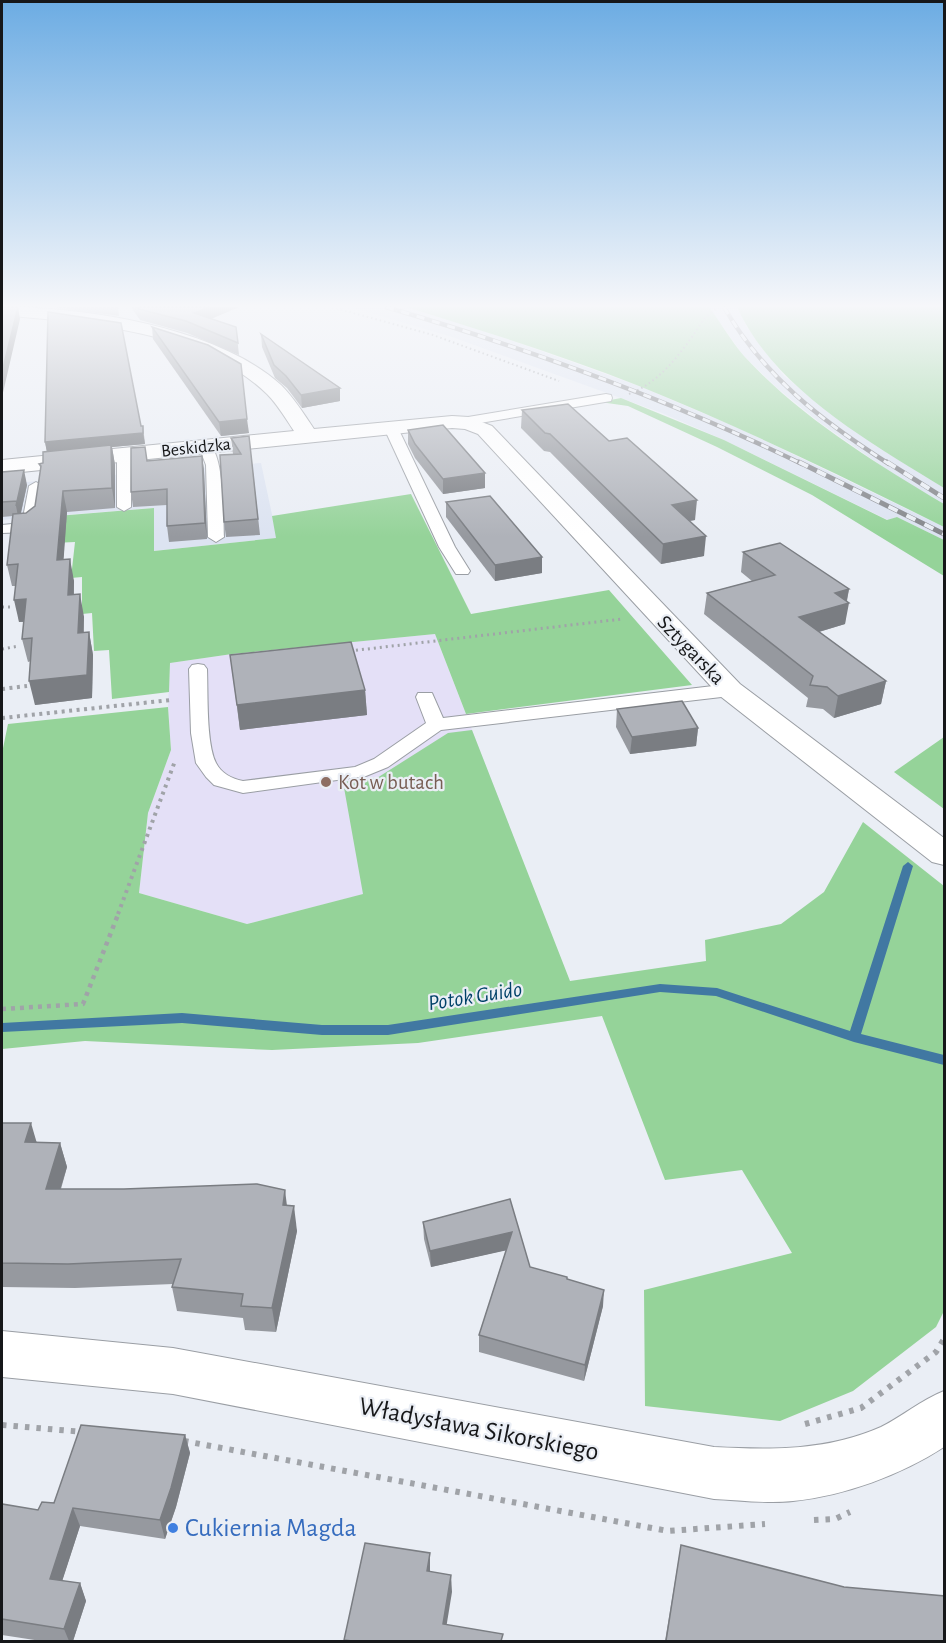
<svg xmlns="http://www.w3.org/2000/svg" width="946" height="1643" font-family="'Alegreya Sans',sans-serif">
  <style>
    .built { fill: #dce3f1 }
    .education { fill: #e4e0f7 }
    .green { fill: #95d399 }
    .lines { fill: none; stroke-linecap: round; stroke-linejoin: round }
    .stream { fill: #4178a2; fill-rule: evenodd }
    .service-casing { stroke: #9a9ea4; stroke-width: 2 }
    .minor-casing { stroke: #9a9ea4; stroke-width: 2 }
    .tertiary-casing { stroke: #9a9ea4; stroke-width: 2 }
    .path-far4 { stroke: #a0a3a8; stroke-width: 2; stroke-dasharray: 1.5 3; stroke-linecap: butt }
    .path-far3 { stroke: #a0a3a8; stroke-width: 3; stroke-dasharray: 2 4; stroke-linecap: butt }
    .path-far2 { stroke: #a0a3a8; stroke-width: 4; stroke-dasharray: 3 4.5; stroke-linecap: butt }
    .path-far1 { stroke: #a0a3a8; stroke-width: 4.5; stroke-dasharray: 4 5; stroke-linecap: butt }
    .path { stroke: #a0a3a8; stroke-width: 6; stroke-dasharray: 4.5 7; stroke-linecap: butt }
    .service { fill: #fff; fill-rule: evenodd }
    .minor { fill: #fff; fill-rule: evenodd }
    .tertiary { fill: #fff; fill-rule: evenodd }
    .rail-far1-casing { stroke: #83858a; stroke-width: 4.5 }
    .rail-casing { stroke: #83858a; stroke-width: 5 }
    .rail-far1 { stroke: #eaeef5; stroke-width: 3; stroke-dasharray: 8; stroke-linecap: butt }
    .rail { stroke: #eaeef5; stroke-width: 4; stroke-dasharray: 10; stroke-linecap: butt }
    .wall { fill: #96999f }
    .shaded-wall { fill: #7a7d82 }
    .building { fill: #afb2b9; stroke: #7a7d82; stroke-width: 1.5 }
    .education-dot { fill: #8d6e63; stroke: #eaeef5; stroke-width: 2 }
    .shop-dot { fill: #3f7fe0; stroke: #eaeef5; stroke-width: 2 }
    .labels { text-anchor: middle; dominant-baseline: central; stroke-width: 4.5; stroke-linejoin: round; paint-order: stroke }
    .far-street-label { font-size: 18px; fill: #161719; stroke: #eaeef5 }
    .street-label { font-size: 21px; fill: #161719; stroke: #eaeef5 }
    .education-label { font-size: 21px; fill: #785e54; stroke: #eaeef5; text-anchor: start }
    .water-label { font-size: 22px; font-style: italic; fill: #004168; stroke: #eaeef5 }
    .near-street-label { font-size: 26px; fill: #161719; stroke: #eaeef5 }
    .near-shop-label { font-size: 26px; fill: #366cbe; stroke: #eaeef5; text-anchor: start }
  </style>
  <rect width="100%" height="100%" fill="#eaeef5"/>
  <g class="built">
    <polygon points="350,307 406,307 482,330 639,386 743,430 944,527 944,540 897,517 888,520 724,440 662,413 452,337"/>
    <polygon points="709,307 737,307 746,326 784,376 876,446 944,488 944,504 893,474 819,422 777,388 743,355"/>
    <polygon points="261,463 277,538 154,551 153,508 2,520 2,484"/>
  </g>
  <polygon class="education" points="435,634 520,854 247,924 139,893 148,813 171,750 168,707 170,663 232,654"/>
  <g class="green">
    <path d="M406,307H709C721,323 731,341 744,356C800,417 874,462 944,504V527C844,477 743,428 639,386C563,356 484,331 406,307Z"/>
    <path d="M737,307H944V488C871,443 774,389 737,307Z"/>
    <polygon points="621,398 724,440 887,520 897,517 944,540 944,576 812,495 717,447 628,406 600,402"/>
    <polygon points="411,494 471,614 609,590 692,685 466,714 435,634 232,654 170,663 169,692 112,699 109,650 94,651 92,613 82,614 82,577 71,578 75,542 53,543 57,516 154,508 154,551 276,538 272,516"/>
    <polygon points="168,707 171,750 148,813 139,893 247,924 363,894 343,782 377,778 448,733 472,730 570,981 706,961 705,940 781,924 824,892 863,822 944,886 944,1311 936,1327 853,1391 780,1421 645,1406 644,1290 792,1253 742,1170 665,1180 602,1016 418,1043 272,1050 85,1041 2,1049 2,753 8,724"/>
    <polygon points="944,737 944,809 894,772"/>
  </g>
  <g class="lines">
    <polygon class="stream" points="908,862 913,866 861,1034 944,1055 944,1065 854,1042 716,996 660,992 388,1035 322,1035 182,1023 2,1032 2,1023 182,1013 322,1025 388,1025 660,984 717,988 850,1031 903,866"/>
    <g class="service-casing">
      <g id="service">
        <polygon points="606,394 611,395 612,398 611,401 462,426 455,422 462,418"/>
        <polygon points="391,424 398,428 455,547 470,571 468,574 456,574 439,547 384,428"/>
        <path d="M206,443C225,448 223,519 224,537L216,542L208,537L206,465L199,447Z"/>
        <polygon points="124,451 131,455 131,507 124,511 117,507 117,455"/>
        <polygon points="36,482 43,486 37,527 29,532 2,533 2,525 22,523 29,486"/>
        <path d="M198,664L204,665L207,669C208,693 206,743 216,763C221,773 232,779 243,781L355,767L374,759L426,723L416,697L418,693H432L443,718L730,684L737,686L739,690L737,694L730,696L441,730L388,767L366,776L243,793L214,785L206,777L196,763L191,733L189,669L192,665Z"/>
      </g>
    </g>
    <g class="minor-casing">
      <path id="minor" d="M2,307C85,307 217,327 281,385C294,398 304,414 314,429L452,416L469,417L492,426L740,684L944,838V865L932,862L720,696L478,434L465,429L452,428L2,474V460L294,431C286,419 278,405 267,394C202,331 88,323 2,315Z"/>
    </g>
    <g class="tertiary-casing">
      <path id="tertiary" d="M2,1331L173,1348L714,1447C771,1450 827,1451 881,1427C903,1416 921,1400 944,1391V1447C901,1475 844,1496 793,1501C767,1504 740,1500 714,1499L173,1394L2,1377Z"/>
    </g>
    <g class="path-far4">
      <polyline points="332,307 433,335 559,381"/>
      <path d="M629,394C655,384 673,363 689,341C700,327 703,314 721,307"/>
    </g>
    <g class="path-far3">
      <polyline points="2,607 11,607"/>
      <polyline points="2,649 19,646"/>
      <polyline points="350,651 622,619"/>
    </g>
    <g class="path-far2">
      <polyline points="2,689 27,686"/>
      <polyline points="2,718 171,700"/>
      <polyline points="118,914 175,761"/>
    </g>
    <polyline class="path-far1" points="2,1009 83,1004 119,912"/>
    <g class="path">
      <polyline points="805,1424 861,1408 936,1352 944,1339"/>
      <polyline points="2,1425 84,1432"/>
      <polyline points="184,1441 668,1531 765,1524"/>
      <polyline points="814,1520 835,1519 850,1512"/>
    </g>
    <use href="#service" class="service"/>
    <use href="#minor" class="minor"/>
    <use href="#tertiary" class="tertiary"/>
    <g class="rail-far1-casing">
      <g id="rail-far1">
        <path d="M386,307C529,349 668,399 802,464"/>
        <path d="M724,307C764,377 822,421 889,464"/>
      </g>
    </g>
    <g class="rail-casing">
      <g id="rail">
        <polyline points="799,462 944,534"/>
        <polyline points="887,462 944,498"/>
      </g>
    </g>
    <use href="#rail-far1" class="rail-far1"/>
    <use href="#rail" class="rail"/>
  </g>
  <g class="wall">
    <polygon points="52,307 118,307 119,316"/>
    <polygon points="131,307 239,307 211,319 236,327 239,355 187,333 140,320"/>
    <polygon points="152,327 249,433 221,436 153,339"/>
    <polygon points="261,334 340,388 340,401 302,408 287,388 275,378 262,347"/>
    <polygon points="522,410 695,520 689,521 704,556 661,564 550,452 544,451 521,428"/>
    <polygon points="143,426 145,444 112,447 115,465 115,508 67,512 63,559 74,581 74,595 84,617 84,633 89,632 93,655 92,698 35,705 31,661 28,662 22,639 24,622 19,622 16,586 12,586 7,565 13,516 2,517 2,472 27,485 21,513 26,513 35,506 41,470 39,464 43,463 47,451 45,442"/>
    <polygon points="408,430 485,473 485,488 443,494 415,458 408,444"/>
    <polygon points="249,436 260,535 226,537 224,522 233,454 231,438"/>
    <polygon points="202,456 204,471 207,539 169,542 167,526 167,505 133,507 131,492 147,461"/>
    <polygon points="446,502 542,557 542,573 495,581 446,517"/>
    <polygon points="743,552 849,589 847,601 845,624 819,632 886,681 881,704 834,718 823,709 806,707 808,698 704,614 707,593 752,581 741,572"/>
    <polygon points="230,655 365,690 367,715 240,730"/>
    <polygon points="617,709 698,728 696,746 630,754 616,727"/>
    <polygon points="2,1123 37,1142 60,1143 67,1167 61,1189 287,1205 297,1231 276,1332 245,1330 243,1318 177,1311 172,1287 173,1284 75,1288 2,1287"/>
    <polygon points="510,1199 530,1267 567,1280 603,1306 584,1381 479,1352 479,1335 506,1250 431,1267 424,1239 423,1222"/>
    <polygon points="185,1435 190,1453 176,1507 165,1539 80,1526 62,1581 80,1583 86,1601 73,1641 41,1641 2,1635 2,1504 38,1510"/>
    <polygon points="681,1545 844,1587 945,1641 665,1641"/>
  </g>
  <g class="shaded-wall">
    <polygon points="18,307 20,319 2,397 2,372"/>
    <polygon points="210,307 239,307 196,325 194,313"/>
    <polygon points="340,388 340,401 302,408 301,395"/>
    <polygon points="247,419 249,433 221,436 219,422"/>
    <polygon points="143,433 145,444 112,447 115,465 115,508 112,488 47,453 45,442"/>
    <polygon points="202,456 204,471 207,539 205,523"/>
    <polygon points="24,470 27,485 19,521 16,506"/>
    <polygon points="485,473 485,488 443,494 443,479"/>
    <polygon points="63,491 67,512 62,582 57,560"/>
    <polygon points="697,500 695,520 670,524 672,505"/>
    <polygon points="706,536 704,556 661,564 663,544"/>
    <polygon points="542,557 542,573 495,581 495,565"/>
    <polygon points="70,559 74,581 73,618 68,595"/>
    <polygon points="849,589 846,604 849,603 845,624 795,639 799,617 835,593"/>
    <polygon points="80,594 84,617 82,656 78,633"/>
    <polygon points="26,599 31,621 19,622 14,600"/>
    <polygon points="89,632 93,655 92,698 35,705 29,681"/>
    <polygon points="886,681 881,704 834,718 838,696"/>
    <polygon points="365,690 367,715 240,730 237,705"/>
    <polygon points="698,728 696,746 630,754 632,737"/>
    <polygon points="31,1123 38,1147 25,1142"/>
    <polygon points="60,1143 67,1167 53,1213 46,1189"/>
    <polygon points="285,1190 288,1214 283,1205"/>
    <polygon points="294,1206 297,1231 276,1332 272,1308"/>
    <polygon points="512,1232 512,1249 431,1267 430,1251"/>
    <polygon points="604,1290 603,1306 584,1381 585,1365"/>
    <polygon points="185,1435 190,1453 176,1507 165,1539 160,1520"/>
    <polygon points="73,1508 80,1526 57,1597 50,1579"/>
    <polygon points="430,1553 430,1571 427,1571"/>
    <polygon points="451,1575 452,1592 444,1641 443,1624"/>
    <polygon points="80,1583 86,1601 73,1641 69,1641 64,1629"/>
  </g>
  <g class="building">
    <polygon points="2,307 18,307 2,372"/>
    <polygon points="138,307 210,307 194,313 236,327 238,343 186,321 139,309"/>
    <polygon points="48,312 121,323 141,426 143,426 143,433 45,442"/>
    <polygon points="152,327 208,345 241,364 247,419 219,422"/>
    <polygon points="261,334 340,388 301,395 286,376 274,365"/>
    <polygon points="568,404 609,441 627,438 697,500 672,505 706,536 663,544 550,434 545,433 522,410"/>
    <polygon points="443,425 485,473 443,479 415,444 408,430"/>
    <polygon points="249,436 258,519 224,522 220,455 241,454 231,438"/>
    <polygon points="111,445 112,488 63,491 57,560 70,559 68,595 80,594 78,633 89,632 87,675 29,681 32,638 22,639 26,599 14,600 18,564 7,565 13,514 26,513 35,506 41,466 39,464 43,463 43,452"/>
    <polygon points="145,447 147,461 202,456 205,523 167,526 167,489 131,492 131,448"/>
    <polygon points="24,470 16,506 17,501 2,502 2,472"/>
    <polygon points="490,496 542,557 495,565 446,502"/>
    <polygon points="780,543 849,589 835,593 849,603 799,617 886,681 838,696 827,687 810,685 813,676 707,593 775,575 743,552"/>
    <polygon points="351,642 365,690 237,705 230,655"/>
    <polygon points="682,701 698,728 632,737 617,709"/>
    <polygon points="2,1123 31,1123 25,1142 60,1143 46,1189 124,1189 257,1184 285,1190 283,1205 294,1206 272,1308 241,1306 243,1294 172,1287 181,1259 68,1264 2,1263"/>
    <polygon points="510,1199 530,1267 567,1277 567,1279 604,1290 585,1365 479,1335 512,1232 430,1251 423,1222"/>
    <polygon points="81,1425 185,1435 171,1488 160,1520 73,1508 50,1579 80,1583 64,1629 2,1619 2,1504 38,1510 42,1502 54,1503"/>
    <polygon points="365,1543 430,1553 427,1571 451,1575 443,1624 503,1634 501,1641 352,1641 344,1640"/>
    <polygon points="681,1545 844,1587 945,1596 945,1641 666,1641"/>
  </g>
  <linearGradient id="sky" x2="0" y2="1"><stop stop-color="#6cace3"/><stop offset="0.57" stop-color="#f6f7fa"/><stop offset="1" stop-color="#f6f7fa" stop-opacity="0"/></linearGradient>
  <rect width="946" height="537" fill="url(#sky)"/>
  <circle class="education-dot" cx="326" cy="782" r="6"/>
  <circle class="shop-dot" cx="173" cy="1528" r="6"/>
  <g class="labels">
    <g class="far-street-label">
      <text transform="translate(196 448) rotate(-6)">Beskidzka</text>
    </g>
    <g class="street-label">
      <text transform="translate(691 650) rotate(46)">Sztygarska</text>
    </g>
    <g class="education-label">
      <text x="338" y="782">Kot w butach</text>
    </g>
    <g class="water-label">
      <text transform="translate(475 996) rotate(-9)">Potok Guido</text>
    </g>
    <g class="near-street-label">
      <text transform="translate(479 1429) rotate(11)">Władysława Sikorskiego</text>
    </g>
    <g class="near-shop-label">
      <text x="185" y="1528">Cukiernia Magda</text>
    </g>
  </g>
  <rect width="946" height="1643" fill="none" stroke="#161719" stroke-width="6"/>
</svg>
